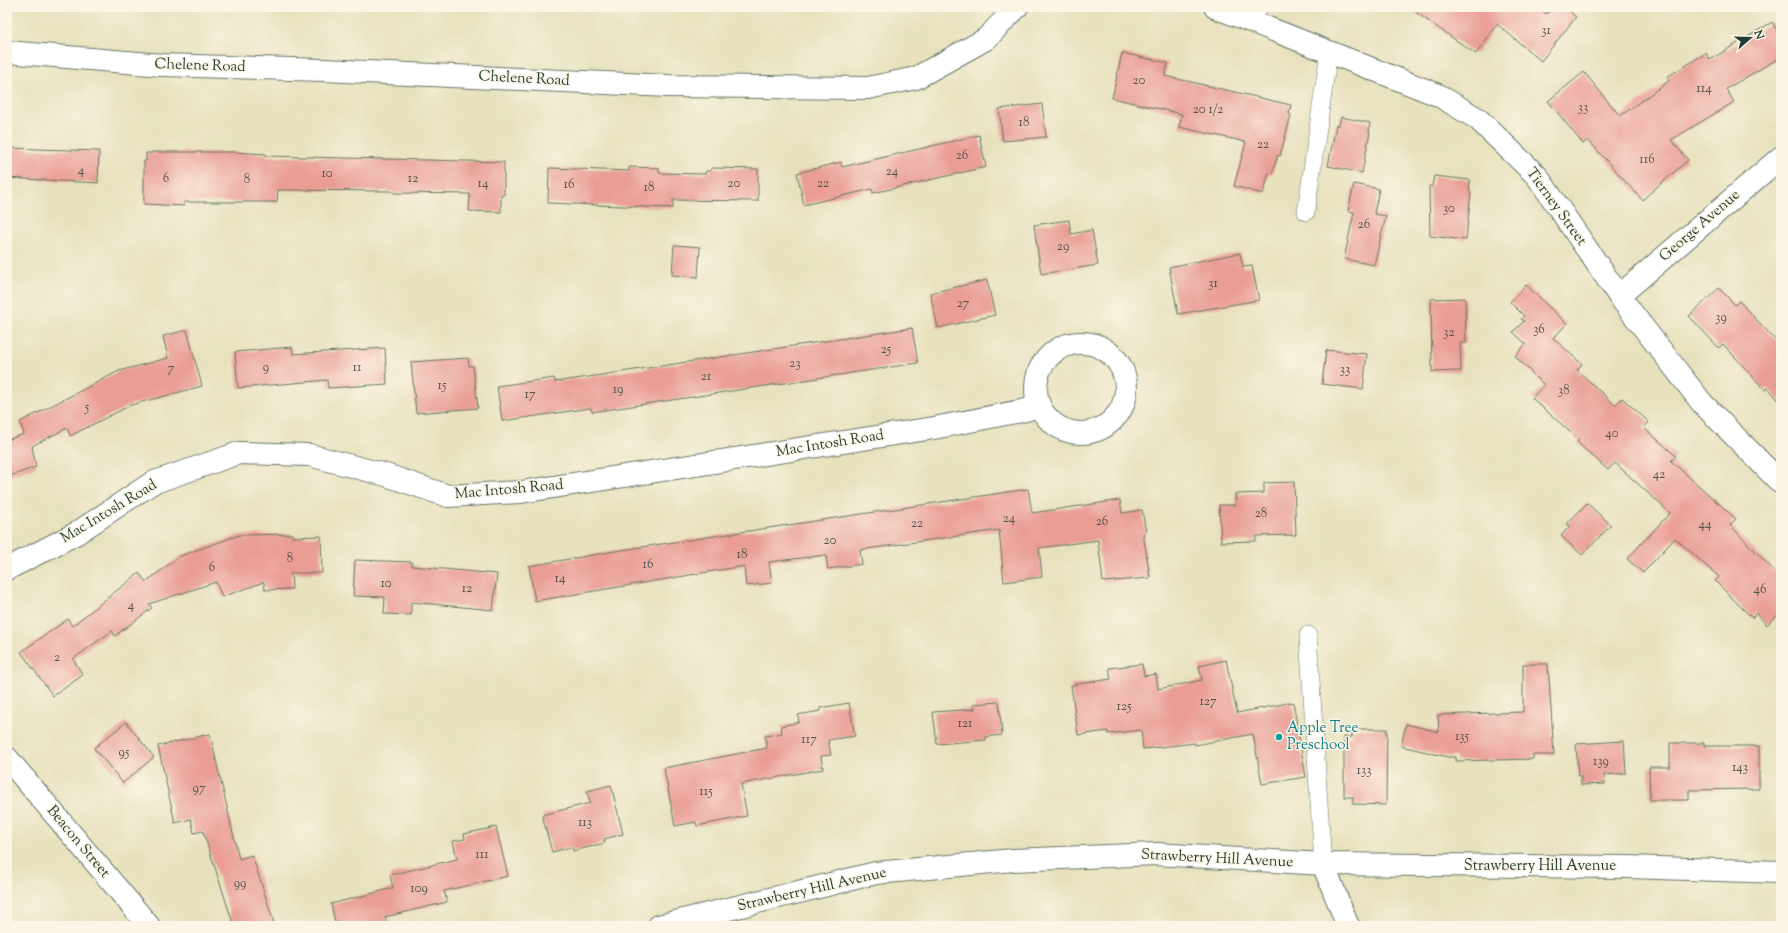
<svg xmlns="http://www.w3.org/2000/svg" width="1788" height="933" font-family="'Sorts Mill Goudy',serif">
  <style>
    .building { fill: #e99d95 }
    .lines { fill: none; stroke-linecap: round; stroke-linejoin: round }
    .service-casing { stroke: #657664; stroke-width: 18 }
    .minor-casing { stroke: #657664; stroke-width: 24 }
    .tertiary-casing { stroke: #657664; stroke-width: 24 }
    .secondary-casing { stroke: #657664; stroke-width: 24 }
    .service { stroke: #fff; stroke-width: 17 }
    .minor { stroke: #fff; stroke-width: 22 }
    .tertiary { stroke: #fff; stroke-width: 22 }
    .secondary { stroke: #fff; stroke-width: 22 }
    .culture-dot { fill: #0f9aa8; stroke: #fcf5e5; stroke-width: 1.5 }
    .labels { text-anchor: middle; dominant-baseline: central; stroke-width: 3; stroke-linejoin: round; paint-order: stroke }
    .number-label { font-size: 13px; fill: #52554c }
    .street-label { font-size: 15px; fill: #1f3d34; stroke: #fcf5e5 }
    .culture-label { font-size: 15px; fill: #0d838f; stroke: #fcf5e5; text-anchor: start }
  </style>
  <rect width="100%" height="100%" fill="#fcf5e5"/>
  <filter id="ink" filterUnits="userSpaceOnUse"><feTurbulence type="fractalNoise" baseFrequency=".025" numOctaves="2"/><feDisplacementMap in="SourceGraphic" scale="8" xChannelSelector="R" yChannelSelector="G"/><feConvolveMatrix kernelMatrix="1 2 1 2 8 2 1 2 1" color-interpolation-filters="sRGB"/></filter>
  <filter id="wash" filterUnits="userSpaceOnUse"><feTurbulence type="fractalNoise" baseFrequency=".012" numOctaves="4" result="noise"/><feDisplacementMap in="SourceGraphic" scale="16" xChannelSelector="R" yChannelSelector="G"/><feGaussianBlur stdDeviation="0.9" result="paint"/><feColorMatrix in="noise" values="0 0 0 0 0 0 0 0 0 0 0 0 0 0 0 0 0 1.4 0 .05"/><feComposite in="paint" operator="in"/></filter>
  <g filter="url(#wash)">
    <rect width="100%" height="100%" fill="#e7e1be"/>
    <g id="blocks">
      <g class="building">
        <polygon points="1408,7 1538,7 1546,14 1554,7 1565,7 1576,17 1541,61 1497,24 1476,54"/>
        <polygon points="1772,22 1781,37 1781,57 1726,89 1734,102 1671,140 1688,160 1642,200 1588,140 1583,144 1548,101 1584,72 1620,116 1669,81 1667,77 1706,53 1710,60"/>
        <polygon points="1122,53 1168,63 1165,76 1291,105 1289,114 1291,115 1280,156 1278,155 1272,174 1269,173 1263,194 1234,186 1246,142 1179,127 1182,114 1112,98"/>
        <polygon points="1042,104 1046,137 1003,141 999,109"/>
        <polygon points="1341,117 1370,123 1369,132 1370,132 1362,173 1328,166 1336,125 1339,125"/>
        <polygon points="979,135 986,167 873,193 872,189 804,205 797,173 841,162 842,167"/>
        <polygon points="7,148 99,151 98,183 7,178"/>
        <polygon points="152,152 233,152 266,154 266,156 504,162 504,195 501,195 501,212 469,211 470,194 395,193 391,191 278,190 277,202 184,202 184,206 144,204 144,161 146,161 146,153 152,153"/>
        <polygon points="629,167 659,168 659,173 705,174 706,171 711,171 711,168 758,169 758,201 673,200 673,208 548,203 549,168 629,171"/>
        <polygon points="1434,176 1470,180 1469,191 1471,191 1466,240 1430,236 1429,186 1432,186"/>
        <polygon points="1354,184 1379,189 1374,214 1386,216 1374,265 1344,259 1354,212 1348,211"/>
        <polygon points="1069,220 1071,234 1092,230 1098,265 1041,274 1034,225"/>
        <polygon points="674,245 700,247 698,277 672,275"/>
        <polygon points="1240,253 1243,267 1252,266 1259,300 1178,314 1169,267"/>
        <polygon points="987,280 995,315 938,328 930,293"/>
        <polygon points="1526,285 1567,324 1553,338 1582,364 1577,370 1615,405 1622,398 1649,422 1644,428 1676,456 1671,461 1736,519 1730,525 1781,578 1781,612 1767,625 1756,613 1752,618 1715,581 1719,577 1675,538 1643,573 1627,559 1670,513 1615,463 1608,470 1577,442 1579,440 1532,398 1544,385 1515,356 1526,344 1513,332 1524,321 1521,319 1524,316 1510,302"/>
        <polygon points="1719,288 1735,305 1739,301 1781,346 1781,403 1768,388 1765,390 1723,344 1719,348 1689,316"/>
        <polygon points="1465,298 1466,343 1460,343 1461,371 1432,372 1431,299"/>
        <polygon points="912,328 918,363 592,412 591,408 502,421 497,386 554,378 555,382"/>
        <polygon points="187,330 202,386 131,405 70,436 67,428 32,446 36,467 7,477 7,440 24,434 20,422 119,371 168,358 163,336"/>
        <polygon points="292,347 293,354 385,348 387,384 328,388 327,380 238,388 235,352"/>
        <polygon points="1326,350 1367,354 1363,389 1322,384"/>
        <polygon points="468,358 469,366 473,366 478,408 416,413 411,362"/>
        <polygon points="1294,482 1296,535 1256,536 1256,541 1221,542 1219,505 1236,505 1235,494 1264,493 1264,483"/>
        <polygon points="1028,489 1032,513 1120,500 1122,513 1142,510 1146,532 1143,533 1150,578 1103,582 1098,540 1039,548 1042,577 1004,582 999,530 860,550 862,564 828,569 826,555 769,562 772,583 746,586 744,566 535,601 529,566 615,551"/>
        <polygon points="1587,503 1611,525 1582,555 1561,536 1570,526 1567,524"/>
        <polygon points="292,534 292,537 321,536 322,573 291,573 292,589 265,590 264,582 222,597 216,582 149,604 152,608 115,636 112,631 73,659 83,675 53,696 21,652 68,619 72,626 139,573 146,582 180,556 239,535"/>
        <polygon points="355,560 412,562 412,566 497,574 493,610 411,602 411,615 384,614 385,597 353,596"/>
        <polygon points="1226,660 1237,713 1293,702 1306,777 1262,784 1253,734 1195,745 1195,743 1143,749 1141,730 1108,734 1108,731 1078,735 1071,685 1111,679 1109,668 1142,664 1144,676 1156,674 1158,689 1202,680 1199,666"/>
        <polygon points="1523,664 1548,664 1554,755 1533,755 1533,759 1456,761 1456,757 1448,757 1401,746 1406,724 1439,732 1438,715 1523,712"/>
        <polygon points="999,702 1002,735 986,737 986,740 937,744 933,712 975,709 974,704"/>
        <polygon points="849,703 855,736 828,740 831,755 821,756 823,769 741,784 747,816 697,826 696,822 675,826 664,768 767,748 765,736 782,733 781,726 799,722 798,715 820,711 820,708"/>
        <polygon points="126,722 154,757 123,783 94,748"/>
        <polygon points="1352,729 1387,729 1386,805 1353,804 1353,797 1344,797 1344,737 1352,737"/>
        <polygon points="210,734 239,859 252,855 275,926 234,926 203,831 194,833 191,819 175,823 158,746"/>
        <polygon points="1624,741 1626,773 1604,775 1605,784 1581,785 1581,776 1578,776 1576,744"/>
        <polygon points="1670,743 1704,743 1704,746 1759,746 1759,789 1689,790 1689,800 1650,800 1649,767 1670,767"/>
        <polygon points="611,785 623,834 604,839 605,843 573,851 572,847 552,852 542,815 590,803 587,791"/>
        <polygon points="496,827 508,876 444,891 447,902 385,917 387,926 336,926 331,904 393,888 390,875 457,859 453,841 465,839 464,834"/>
      </g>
    </g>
  </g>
  <g filter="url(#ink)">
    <use href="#blocks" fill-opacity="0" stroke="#657664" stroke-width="1"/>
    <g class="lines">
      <g class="service-casing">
        <g id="service">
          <polyline points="1244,18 1260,7"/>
          <polyline points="1306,212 1329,51"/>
          <polyline points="1308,635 1323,864"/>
        </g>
      </g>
      <g class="minor-casing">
        <g id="minor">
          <polyline points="1215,7 1438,95 1478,119 1537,176 1619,296 1702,403 1781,483"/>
          <polyline points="7,52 162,65 323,70 669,86 868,88 916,78 986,39 1017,7"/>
          <polyline points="1619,296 1781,157"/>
          <circle cx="1081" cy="388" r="45"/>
          <polyline points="7,569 77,533 152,483 239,453 309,455 386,475 448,496 521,492 934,428 1026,410 1039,405"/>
          <polyline points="7,758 149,926"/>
        </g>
      </g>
      <g class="tertiary-casing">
        <polyline id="tertiary" points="1323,864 1348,926"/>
      </g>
      <g class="secondary-casing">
        <polyline id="secondary" points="659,926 876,873 1013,860 1156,854 1323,864 1627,867 1781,872"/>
      </g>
      <use href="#service" class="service"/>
      <use href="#minor" class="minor"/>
      <use href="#tertiary" class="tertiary"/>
      <use href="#secondary" class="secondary"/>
    </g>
  </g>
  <circle class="culture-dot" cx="1279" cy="737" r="4"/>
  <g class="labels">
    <g class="number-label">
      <text x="1546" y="31">31</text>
      <text x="1139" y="81">20</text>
      <text x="1704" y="89">114</text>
      <text x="1583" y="108">33</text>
      <text x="1208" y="110">20 1/2</text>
      <text x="1024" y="123">18</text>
      <text x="1263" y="145">22</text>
      <text x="962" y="156">26</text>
      <text x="1647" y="160">116</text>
      <text x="81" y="171">4</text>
      <text x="892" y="172">24</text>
      <text x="327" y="174">10</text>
      <text x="166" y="179">6</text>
      <text x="413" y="179">12</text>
      <text x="247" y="180">8</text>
      <text x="483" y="184">14</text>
      <text x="734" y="184">20</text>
      <text x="823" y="184">22</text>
      <text x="569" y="185">16</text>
      <text x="649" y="188">18</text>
      <text x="1449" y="209">30</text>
      <text x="1364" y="225">26</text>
      <text x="1063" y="247">29</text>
      <text x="1213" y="284">31</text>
      <text x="963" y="304">27</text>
      <text x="1721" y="318">39</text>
      <text x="1539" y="330">36</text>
      <text x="1449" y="333">32</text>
      <text x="886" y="350">25</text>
      <text x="795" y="364">23</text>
      <text x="266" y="368">9</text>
      <text x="357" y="368">11</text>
      <text x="171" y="369">7</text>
      <text x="1345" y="370">33</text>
      <text x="706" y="377">21</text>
      <text x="442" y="386">15</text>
      <text x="618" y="390">19</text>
      <text x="1564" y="391">38</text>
      <text x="530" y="395">17</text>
      <text x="87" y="408">5</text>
      <text x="1612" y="434">40</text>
      <text x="1659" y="475">42</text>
      <text x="1261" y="514">28</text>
      <text x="1009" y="519">24</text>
      <text x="1102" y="522">26</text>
      <text x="917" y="524">22</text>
      <text x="1705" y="525">44</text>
      <text x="830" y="541">20</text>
      <text x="742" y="555">18</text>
      <text x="290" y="559">8</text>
      <text x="648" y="565">16</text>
      <text x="212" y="568">6</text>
      <text x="560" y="579">14</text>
      <text x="386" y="584">10</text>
      <text x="467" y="589">12</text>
      <text x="1760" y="590">46</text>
      <text x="131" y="606">4</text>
      <text x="57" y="658">2</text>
      <text x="1208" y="702">127</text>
      <text x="1124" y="707">125</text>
      <text x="965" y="724">121</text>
      <text x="1462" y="737">135</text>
      <text x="809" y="740">117</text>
      <text x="124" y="753">95</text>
      <text x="1601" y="762">139</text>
      <text x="1740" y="768">143</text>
      <text x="1364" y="771">133</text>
      <text x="199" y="789">97</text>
      <text x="706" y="792">115</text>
      <text x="585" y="823">113</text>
      <text x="482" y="855">111</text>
      <text x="240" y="884">99</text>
      <text x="419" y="889">109</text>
    </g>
    <g class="street-label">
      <text transform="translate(200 66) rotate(2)">Chelene Road</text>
      <text transform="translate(524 79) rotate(3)">Chelene Road</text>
      <text transform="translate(1556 207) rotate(54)">Tierney Street</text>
      <text transform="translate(1700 226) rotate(-41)">George Avenue</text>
      <text transform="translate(830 444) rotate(-9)">Mac Intosh Road</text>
      <text transform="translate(509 490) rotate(-5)">Mac Intosh Road</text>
      <text transform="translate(109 512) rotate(-31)">Mac Intosh Road</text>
      <text transform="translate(78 842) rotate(50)">Beacon Street</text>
      <text transform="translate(1217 859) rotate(3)">Strawberry Hill Avenue</text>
      <text x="1540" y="866">Strawberry Hill Avenue</text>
      <text transform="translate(812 890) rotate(-13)">Strawberry Hill Avenue</text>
    </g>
    <g class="culture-label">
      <text x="1287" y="728">Apple Tree<tspan x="1287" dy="17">Preschool</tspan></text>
    </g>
  </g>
  <rect width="1788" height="933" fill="none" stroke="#fcf5e5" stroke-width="24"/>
  <g transform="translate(1750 38) rotate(70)" stroke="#fcf5e5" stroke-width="3" paint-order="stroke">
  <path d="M0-3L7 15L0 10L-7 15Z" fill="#1f3d34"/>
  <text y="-6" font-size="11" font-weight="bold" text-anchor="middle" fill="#1f3d34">N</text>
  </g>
</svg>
